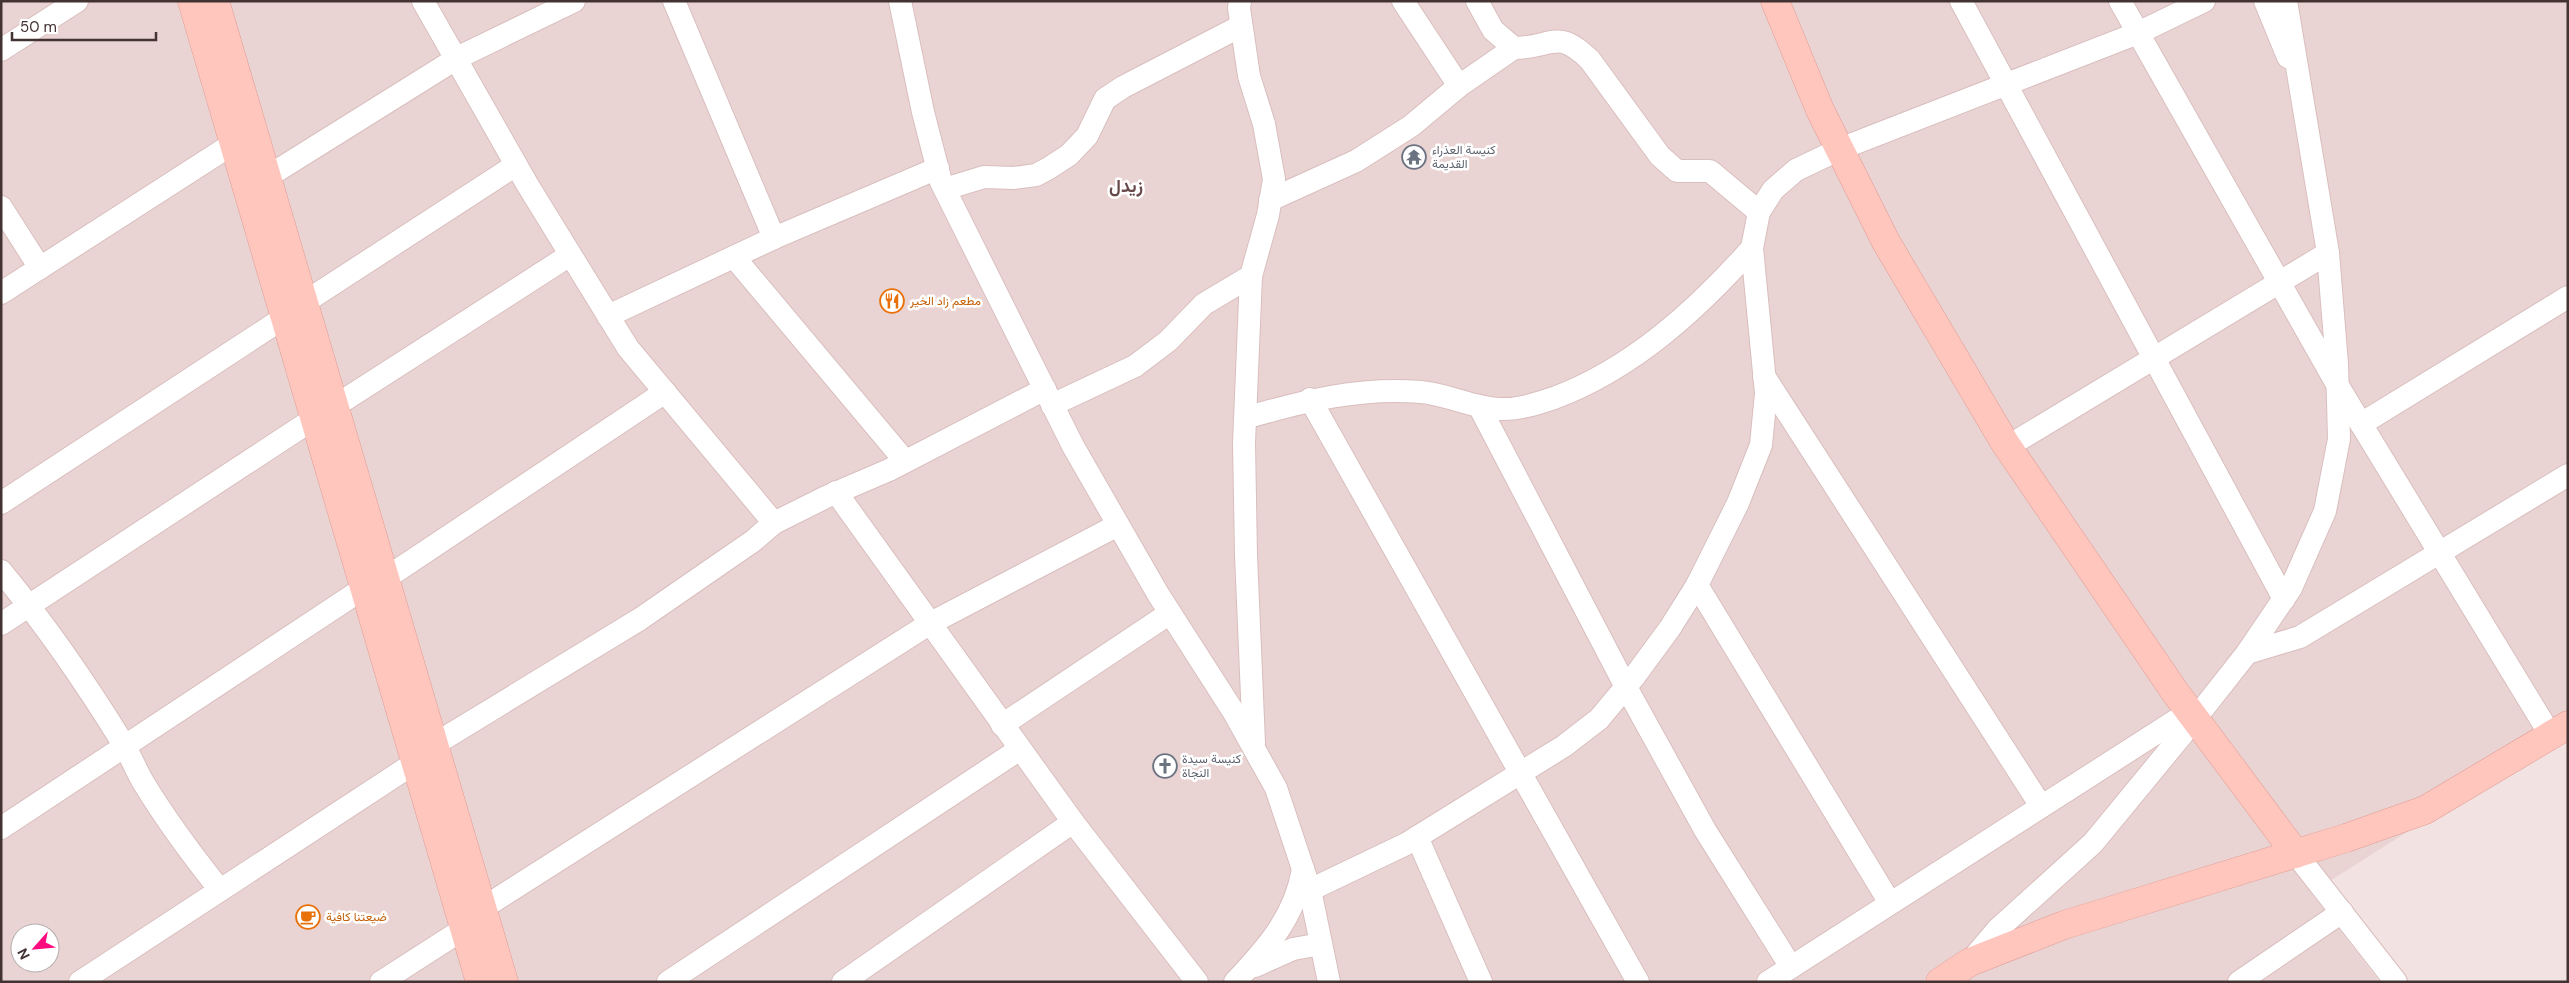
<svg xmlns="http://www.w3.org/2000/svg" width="2569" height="983" font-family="'DM Sans',Vazirmatn,sans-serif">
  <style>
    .residential { fill: #ead4d3; fill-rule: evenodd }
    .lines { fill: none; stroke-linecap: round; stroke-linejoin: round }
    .street-casing { stroke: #d9bebe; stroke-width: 24 }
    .secondary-casing { stroke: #df9c94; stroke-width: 29 }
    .street { stroke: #fff; stroke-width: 22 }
    .secondary { stroke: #ffc6be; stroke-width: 28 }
    .labels { text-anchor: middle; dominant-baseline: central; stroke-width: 5; stroke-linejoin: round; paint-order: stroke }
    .worship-label { font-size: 12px; fill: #5b616d; stroke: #fff; text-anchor: start }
    .food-label { font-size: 12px; fill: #c56008; stroke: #fff; text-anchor: start }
    .district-label { font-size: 18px; font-weight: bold; fill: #674849; stroke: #fff }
  </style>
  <rect width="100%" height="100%" fill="#f2e2e1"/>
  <path class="residential" d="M1,1H2568V730L2311,893L2380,982H1ZM20,933H50V963H20Z"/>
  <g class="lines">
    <g class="street-casing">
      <g id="street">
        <polyline points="423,1 527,184 628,348 774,523"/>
        <polyline points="674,1 774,238"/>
        <polyline points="900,1 923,112 941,182 1073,446 1158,594 1233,711 1276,788 1310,890 1329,982"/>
        <polyline points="1240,1 1239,8 1249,76 1264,124 1274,179 1268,215 1251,276 1244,443 1246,555 1254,743"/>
        <polyline points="1403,1 1459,86"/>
        <path d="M1477,1L1493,30L1514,48C1553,48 1556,27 1590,60L1660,156L1677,171H1710L1759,212"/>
        <polyline points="1961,1 2284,599"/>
        <polyline points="2120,1 2338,386 2551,736"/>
        <polyline points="2265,1 2288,57"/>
        <polyline points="1,50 77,1"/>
        <polyline points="267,177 459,57 574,1"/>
        <polyline points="945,189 984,177 1014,178 1036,175 1049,168 1069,155 1087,136 1105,99 1123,87 1241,26"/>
        <polyline points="1270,200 1356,161 1411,126 1459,86 1514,48"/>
        <polyline points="1,207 40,268"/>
        <polyline points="734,257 905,461"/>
        <polyline points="1,293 234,143"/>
        <polyline points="305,302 516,165"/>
        <polyline points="608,316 774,238 938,168"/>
        <polyline points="1764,376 2041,806"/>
        <polyline points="1310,399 1638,982"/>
        <polyline points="1052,405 1135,366 1168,341 1204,304 1251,276"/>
        <polyline points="335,406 570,255"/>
        <polyline points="1479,406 1626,687 1705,830 1791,967"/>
        <path d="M1245,418C1304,401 1359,387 1421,392C1447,394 1472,408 1499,409C1518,410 1536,404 1554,398C1632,369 1697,310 1752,248"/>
        <polyline points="2361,424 2568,297"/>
        <polyline points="2007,447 2328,253"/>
        <polyline points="836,492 1073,822 1197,982"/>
        <polyline points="1,503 285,317"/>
        <path d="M1,571C46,625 87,685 124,745C131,757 136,770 143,782C166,820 192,855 220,890"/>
        <polyline points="386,578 665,392"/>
        <polyline points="1697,585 1890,903"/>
        <polyline points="1,624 315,418"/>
        <polyline points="2247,653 2300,637 2568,475"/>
        <polyline points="1002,725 1170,613"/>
        <polyline points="435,744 640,619 753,541 774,523 826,497 889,470 1045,389"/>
        <polyline points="1,828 364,588"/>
        <polyline points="1417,837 1481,982"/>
        <polyline points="2296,854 2396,982"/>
        <polyline points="1310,890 1406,844 1564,746 1599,719 1634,677 1670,628 1697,585 1738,503 1761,445 1766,393 1752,248 1759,212 1773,190 1796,170 1840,149 2138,33 2204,1"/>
        <polyline points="483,908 929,624 1118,525"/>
        <polyline points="1970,962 1997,930 2093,843 2195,719 2247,653 2291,588 2325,511 2339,439 2337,364 2328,253 2286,1"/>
        <polyline points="1255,966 1293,949 1321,944"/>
        <polyline points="80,982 416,762"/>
        <polyline points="381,982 465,928"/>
        <polyline points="668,982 1020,749"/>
        <polyline points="843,982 1073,822"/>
        <path d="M1235,982C1267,948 1295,917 1303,869"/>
        <polyline points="1768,982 2189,712"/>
        <polyline points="2239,982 2342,912"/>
      </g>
    </g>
    <g class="secondary-casing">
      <g id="secondary">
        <polyline points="192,1 480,982"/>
        <polyline points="215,1 504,982"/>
        <polyline points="1775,1 1820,110 1886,242 2005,443 2175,692 2296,854"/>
        <polyline points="1940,982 1970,962 2064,925 2346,838 2425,810 2568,725"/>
      </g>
    </g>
    <use href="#street" class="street"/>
    <use href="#secondary" class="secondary"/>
  </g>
  <defs>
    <g id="temple-ring" transform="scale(1.25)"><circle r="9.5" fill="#fff" stroke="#6b7280" stroke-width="1.5"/><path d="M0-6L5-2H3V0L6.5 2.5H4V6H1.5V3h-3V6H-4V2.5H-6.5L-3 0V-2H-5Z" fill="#6b7280"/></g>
    <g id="restaurant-ring" transform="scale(1.25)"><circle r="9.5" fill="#fff" stroke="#e8710a" stroke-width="1.5"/><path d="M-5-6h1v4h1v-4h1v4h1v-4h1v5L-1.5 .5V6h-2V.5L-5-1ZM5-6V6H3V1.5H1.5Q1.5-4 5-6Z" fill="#e8710a"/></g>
    <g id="church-ring" transform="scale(1.25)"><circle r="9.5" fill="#fff" stroke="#6b7280" stroke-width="1.5"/><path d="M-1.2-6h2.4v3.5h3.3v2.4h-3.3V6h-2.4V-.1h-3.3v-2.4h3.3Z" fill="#6b7280"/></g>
    <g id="cafe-ring" transform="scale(1.25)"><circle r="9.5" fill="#fff" stroke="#e8710a" stroke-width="1.5"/><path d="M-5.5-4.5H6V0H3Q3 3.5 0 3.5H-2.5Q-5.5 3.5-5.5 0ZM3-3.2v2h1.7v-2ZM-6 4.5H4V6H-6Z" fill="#e8710a"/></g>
  </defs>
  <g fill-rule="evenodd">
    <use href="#temple-ring" x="1414" y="157"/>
    <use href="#restaurant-ring" x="892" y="301"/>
    <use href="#church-ring" x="1165" y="766"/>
    <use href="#cafe-ring" x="308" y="917"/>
  </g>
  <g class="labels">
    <g class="worship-label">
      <text x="1432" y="150">كنيسة العذراء<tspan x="1432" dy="14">القديمة</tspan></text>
      <text x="1182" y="759">كنيسة سيدة<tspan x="1182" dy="14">النجاة</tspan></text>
    </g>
    <g class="food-label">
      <text x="910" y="301">مطعم زاد الخير</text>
      <text x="326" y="917">ضيعتنا كافية</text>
    </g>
    <g class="district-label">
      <text x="1126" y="186">زيدل</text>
    </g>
  </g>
  <rect width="2569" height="983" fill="none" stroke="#433232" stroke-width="5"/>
  <g transform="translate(35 948) rotate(243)"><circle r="24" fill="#ffffff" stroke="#b4adad"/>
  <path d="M0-4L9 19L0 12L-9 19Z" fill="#ff0b80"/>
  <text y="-8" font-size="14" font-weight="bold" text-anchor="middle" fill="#433232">N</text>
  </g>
  <path d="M12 32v8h144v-8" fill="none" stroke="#433232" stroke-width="2.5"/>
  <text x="20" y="32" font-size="15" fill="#433232" stroke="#ffffff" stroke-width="4" paint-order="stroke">50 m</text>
</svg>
